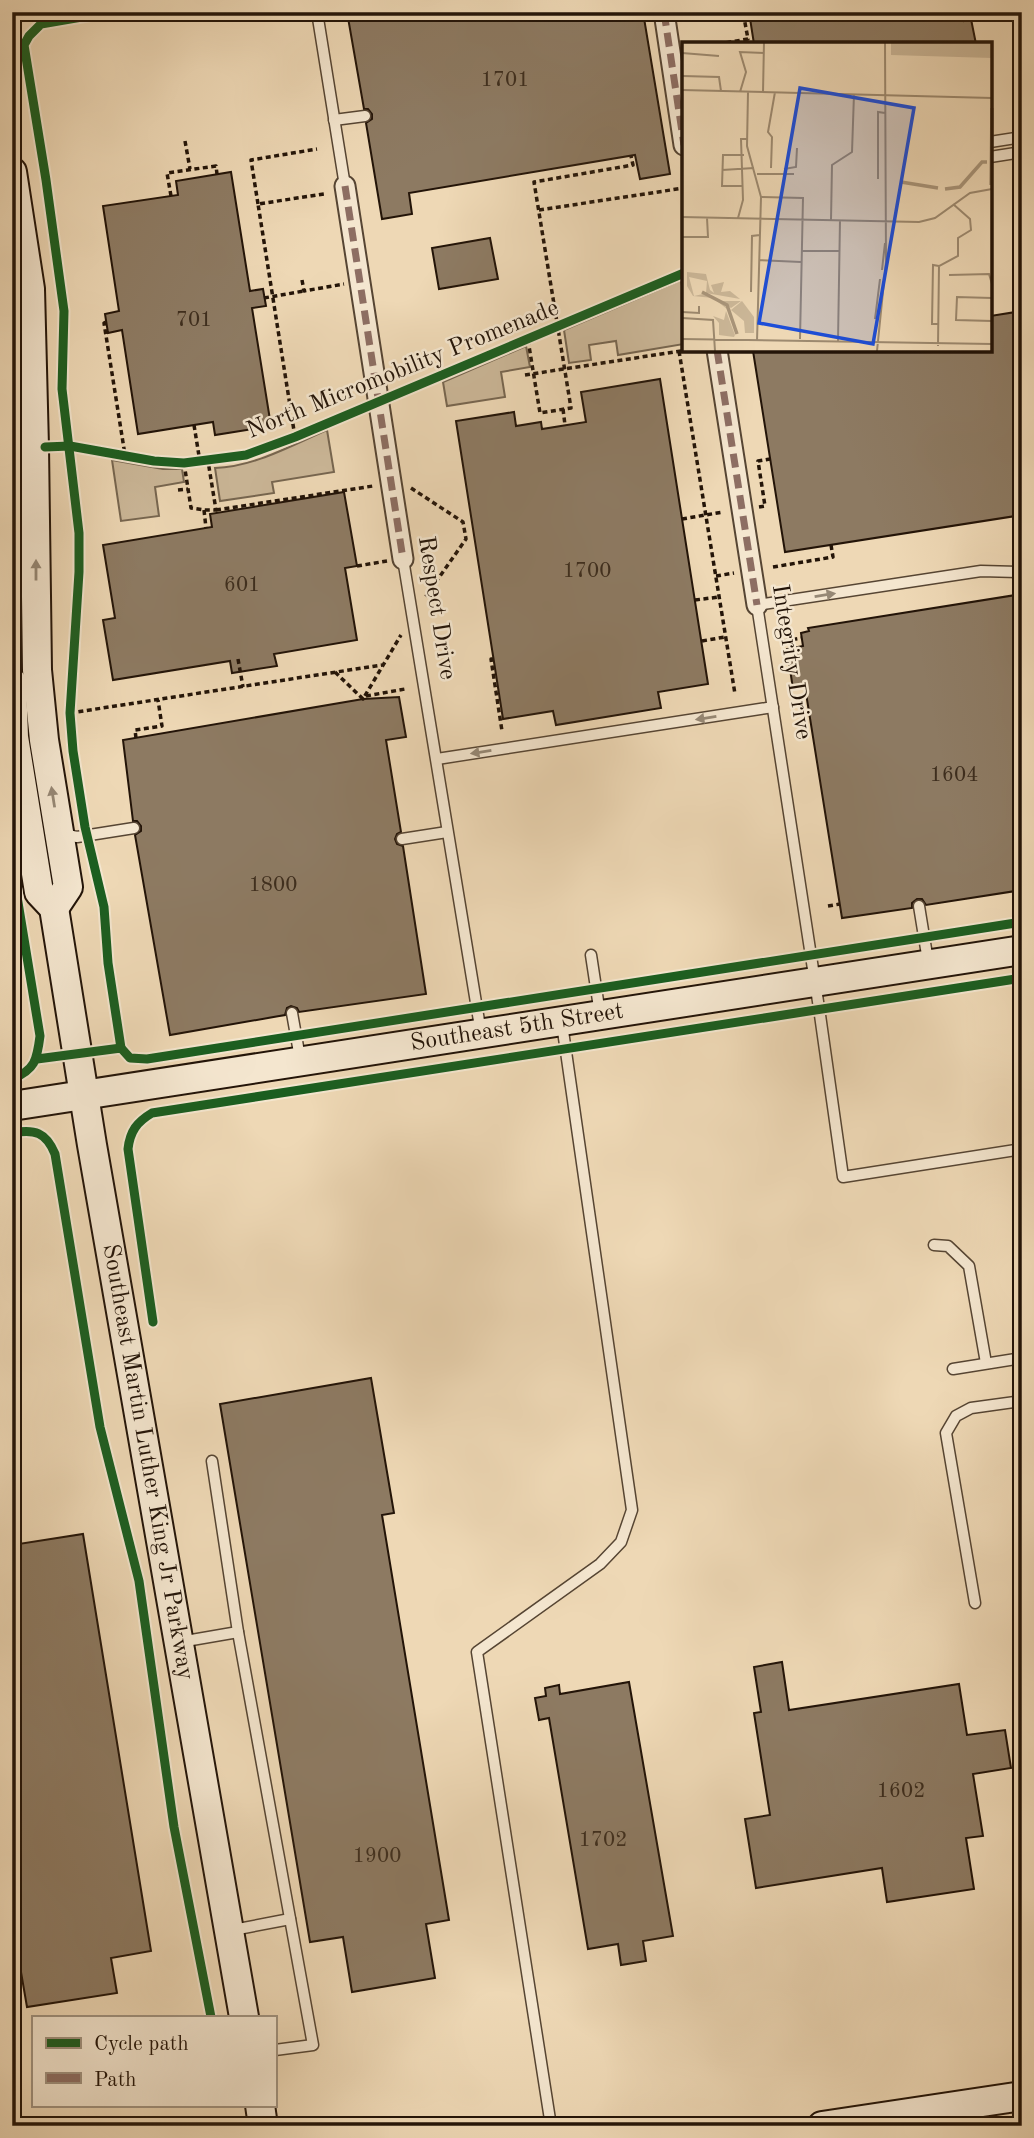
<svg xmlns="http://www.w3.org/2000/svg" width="1034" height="2138" font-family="'Old Standard TT',serif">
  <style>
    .green { fill: #cbb798; stroke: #776650; stroke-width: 2 }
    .building { fill: #8d7a62; stroke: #231408; stroke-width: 2 }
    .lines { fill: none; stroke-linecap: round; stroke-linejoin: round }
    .lane-casing { stroke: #564533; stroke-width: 13 }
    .street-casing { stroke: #564533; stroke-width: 23 }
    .secondary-casing { stroke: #231408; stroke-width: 32 }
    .path { stroke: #231408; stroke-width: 3.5; stroke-dasharray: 5 3.5; stroke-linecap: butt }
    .lane { stroke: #f4e6cf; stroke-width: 10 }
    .street { stroke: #f4e6cf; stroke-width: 19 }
    .secondary { stroke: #f4e6cf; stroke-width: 28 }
    .quiet { stroke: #8d6e63; stroke-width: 7; stroke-dasharray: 14 7; stroke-linecap: butt }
    .cycleway-casing { stroke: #f4e6cf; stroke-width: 13 }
    .cycleway { stroke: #1b5e20; stroke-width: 9 }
    .oneway { fill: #968875 }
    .labels { text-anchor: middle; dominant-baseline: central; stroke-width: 5; stroke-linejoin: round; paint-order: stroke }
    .number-label { font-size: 21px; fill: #3e2e1e }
    .street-label { font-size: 24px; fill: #231408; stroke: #f4e6cf }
    .inset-river { fill: none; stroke: #a9957a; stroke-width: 3.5 }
    .inset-road { fill: none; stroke: #9d8a70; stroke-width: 2 }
    .view { fill: #1d4ed8; fill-opacity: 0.15; stroke: #1d4ed8; stroke-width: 3.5 }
    .inset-edge { fill: none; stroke: #231408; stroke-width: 3.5 }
  </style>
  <rect width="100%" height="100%" fill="#eed8b5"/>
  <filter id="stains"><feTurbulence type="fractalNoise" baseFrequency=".00286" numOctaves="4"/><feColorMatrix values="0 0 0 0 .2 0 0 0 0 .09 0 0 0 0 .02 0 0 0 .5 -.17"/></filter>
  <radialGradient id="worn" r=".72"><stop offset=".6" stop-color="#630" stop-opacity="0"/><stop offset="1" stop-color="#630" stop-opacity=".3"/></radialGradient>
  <g class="green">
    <polygon points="681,280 684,297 684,344 618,355 616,341 589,345 591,360 569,363 564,330"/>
    <polygon points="526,346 530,367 501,372 505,397 447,406 443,382"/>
    <path d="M327,430L334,472L272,482L274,493L220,501L215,468C254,467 292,445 327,430Z"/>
    <polygon points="112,460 163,469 182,469 184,482 155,487 159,516 121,521"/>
  </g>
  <g class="building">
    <polygon points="347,12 643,12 670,174 640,179 635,155 409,193 412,214 382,219 366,123 372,119 372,114 368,109 364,109"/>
    <polygon points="749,12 963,12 964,21 971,19 976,44 754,44"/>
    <polygon points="231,172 250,291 263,289 266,306 252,308 271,426 215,435 213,422 138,434 122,330 108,333 105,314 119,311 103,206 178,195 176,181"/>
    <polygon points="490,238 498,279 439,289 432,248"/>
    <polygon points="1022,311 1022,515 785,552 753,351 990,350 990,316"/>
    <polygon points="660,379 708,684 658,692 661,708 556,725 553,711 503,719 456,421 514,412 516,426 541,422 542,429 586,422 581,392"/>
    <polygon points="344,492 357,566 345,568 357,640 274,654 277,666 232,673 230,661 113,680 103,620 115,618 103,545 212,527 210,514"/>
    <polygon points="1022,594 1022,890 926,905 922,899 917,899 912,903 912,908 842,918 805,687 793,689 787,649 803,646 801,633 809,631 808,628"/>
    <polygon points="399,697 406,737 386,740 401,832 397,834 395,839 397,844 403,846 426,994 299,1012 297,1008 291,1006 287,1008 285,1015 170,1035 135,835 141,831 141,826 137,821 133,821 123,740 363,699"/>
    <polygon points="371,1378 394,1513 382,1515 449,1920 426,1924 435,1978 352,1992 343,1937 310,1942 220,1404"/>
    <polygon points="83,1534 151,1951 111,1958 117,1993 27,2007 21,1972 12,1973 12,1545"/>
    <polygon points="782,1662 789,1710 959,1684 967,1735 1005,1730 1011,1768 973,1774 983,1836 966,1838 974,1889 887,1902 882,1868 756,1888 745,1819 770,1815 754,1713 761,1712 754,1667"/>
    <polygon points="629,1682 673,1936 643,1941 646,1961 621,1965 618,1944 588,1949 549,1718 539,1720 535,1698 546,1696 545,1688 559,1685 560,1694"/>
  </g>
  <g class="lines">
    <g class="lane-casing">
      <g id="lane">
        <polyline points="317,12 345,186"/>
        <polyline points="334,120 365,116"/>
        <polyline points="990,142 1022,137"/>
        <polyline points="990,157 1022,152"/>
        <polyline points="403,559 481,1033"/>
        <polyline points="1022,572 981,571 757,605 819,1008 843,1177 1022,1149"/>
        <polyline points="437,759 773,707"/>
        <polyline points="63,834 77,837 134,828"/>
        <polyline points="402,839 447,832"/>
        <polyline points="919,906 928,961"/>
        <polyline points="591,955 600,1014"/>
        <polyline points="292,1013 300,1058"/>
        <polyline points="934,1245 948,1246 969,1266 986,1363"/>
        <polyline points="953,1369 1022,1358"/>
        <polyline points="212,1461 238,1632 313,2045 275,2050"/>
        <polyline points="975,1603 946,1433 956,1416 971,1408 1022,1401"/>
        <polyline points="180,1642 238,1632"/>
        <polyline points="233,1930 290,1919"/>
        <polyline points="551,2126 477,1652 600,1564 621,1542 632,1510 562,1024"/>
      </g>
    </g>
    <g class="street-casing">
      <g id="street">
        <polyline points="664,12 684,145"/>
        <polyline points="345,186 403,559"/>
        <polyline points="717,350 757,605"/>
      </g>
    </g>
    <g class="secondary-casing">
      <g id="secondary">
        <polyline points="12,172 30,289 34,447 37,670 44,740 68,887 54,908"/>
        <path id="s1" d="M12,682L14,737L39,892L54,908L92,1145L244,2017"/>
        <path id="s2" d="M12,1106L1022,950"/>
        <polyline points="260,2105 263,2126"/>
        <polyline points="822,2126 1022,2096"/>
      </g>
    </g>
    <g class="path">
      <polyline points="683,20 732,12"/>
      <polyline points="718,44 748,39 743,12"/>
      <polyline points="185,141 190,169"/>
      <polyline points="171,196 167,173 216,166 217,174"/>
      <polyline points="258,204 251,160 317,149"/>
      <polyline points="539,210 684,188"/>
      <polyline points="302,280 304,291 344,284"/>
      <polyline points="264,298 304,291"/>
      <polyline points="106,322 104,323 125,455"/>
      <polyline points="528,340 540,413 571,408 534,182 633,165 631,156"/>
      <polyline points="679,351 735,694"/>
      <polyline points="525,375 687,350"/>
      <polyline points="563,409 565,425"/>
      <polyline points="194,425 200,462"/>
      <polyline points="295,437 258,204 324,194"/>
      <polyline points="184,463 191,508 204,510 216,510 208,461"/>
      <polyline points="411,488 463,522 466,539 424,599"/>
      <polyline points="178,490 188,489"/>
      <polyline points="759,507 765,506 758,461 770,459"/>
      <polyline points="204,510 206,528"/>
      <polyline points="216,510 373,486"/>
      <polyline points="682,519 723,512"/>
      <polyline points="357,566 387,561"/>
      <polyline points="773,567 833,557 831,545"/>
      <polyline points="716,576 734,573"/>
      <polyline points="695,600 719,597"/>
      <polyline points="702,641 725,637"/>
      <polyline points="784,641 802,638"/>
      <polyline points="238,659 243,687"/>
      <polyline points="493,659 491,659 502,731"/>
      <polyline points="335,672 363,699 401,635"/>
      <polyline points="366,696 405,689"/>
      <polyline points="70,713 382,665"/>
      <polyline points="136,738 135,730 162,726 158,700"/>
      <polyline points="828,906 840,904"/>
    </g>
    <use href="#lane" class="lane"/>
    <use href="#street" class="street"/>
    <use href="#secondary" class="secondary"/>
    <g class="quiet">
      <polyline points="664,12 684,145"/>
      <polyline points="345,186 403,559"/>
      <polyline points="717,350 757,605"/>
    </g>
    <g class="cycleway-casing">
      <g id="cycleway">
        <polyline points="111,12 41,24 29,36 24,45 46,180 64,311 62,389 79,533 79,572 70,713 73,751 85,827 104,907 108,963 121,1048"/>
        <polyline points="45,447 70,446 154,461 184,463 246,455 295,437 684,273"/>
        <path d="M12,866L40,1036C37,1060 35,1070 12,1079"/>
        <polyline points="37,1059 121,1048 130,1058 147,1059 1022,922"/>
        <path d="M12,1133C35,1129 46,1132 55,1154L100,1427L139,1581L174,1827L211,2017"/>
        <path d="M153,1322L128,1149C130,1131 137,1122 152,1113L1022,978"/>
      </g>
    </g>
    <use href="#cycleway" class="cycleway"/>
  </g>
  <defs><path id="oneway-solid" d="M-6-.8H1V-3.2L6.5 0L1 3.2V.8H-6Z" transform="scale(1.75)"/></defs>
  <g class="oneway">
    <use href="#oneway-solid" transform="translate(36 570) rotate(-90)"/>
    <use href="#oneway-solid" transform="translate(825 595) rotate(-9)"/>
    <use href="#oneway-solid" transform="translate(706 718) rotate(171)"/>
    <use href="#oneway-solid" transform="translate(481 752) rotate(171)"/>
    <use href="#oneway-solid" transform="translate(53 797) rotate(-99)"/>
  </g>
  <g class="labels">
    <g class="number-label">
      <text x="505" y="80">1701</text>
      <text x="194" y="320">701</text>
      <text x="587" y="571">1700</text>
      <text x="242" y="585">601</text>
      <text x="954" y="775">1604</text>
      <text x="273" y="885">1800</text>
      <text x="901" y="1791">1602</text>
      <text x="603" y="1840">1702</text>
      <text x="377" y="1856">1900</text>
    </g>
    <g class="street-label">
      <text transform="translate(403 370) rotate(-22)">North Micromobility Promenade</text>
      <text transform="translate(436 608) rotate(81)">Respect Drive</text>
      <text transform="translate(791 662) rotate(81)">Integrity Drive</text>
      <text stroke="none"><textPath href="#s2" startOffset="511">Southeast 5th Street</textPath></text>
      <text stroke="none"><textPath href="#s1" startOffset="796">Southeast Martin Luther King Jr Parkway</textPath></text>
    </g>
  </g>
  <g transform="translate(682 42)">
    <rect width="310" height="310" fill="#eed8b5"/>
    <path d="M310,0V16L209,13V1ZM5,230L24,232L28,248L32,251L29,243L42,240L39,250L48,249L58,257L24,251L25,239L7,235L12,254L21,252L39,259H59L49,266L41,260L45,267L31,256L11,254L5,244ZM60,259L72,275V291H63L62,279L49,268ZM44,269L53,293L52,295L37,293V281L31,274L42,278Z" fill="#cbb798"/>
    <path class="inset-river" d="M219,140L256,146M309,143L310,66M263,147L278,145L300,120H305M20,250L45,263L55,292"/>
    <path class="inset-road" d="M0,11L37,14M1,34L37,35L39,49M0,48L310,56M58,50L64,30L58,10L82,11M66,50L65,104L79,155L75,299M81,50L82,0M89,126L90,95L86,90L93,50M102,127L114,125L115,106M40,128L72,126M75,132H112M196,137V70L203,71M61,144H40L41,113H62M79,155L121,156L118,297M0,175L237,180L253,176L288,151L310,147M56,176L61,158L59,97H65M149,178L150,123L170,110L172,52M0,195H26L25,176M119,209H157M77,218L119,220M200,228L203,201M267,233L307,232L310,242M69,250L70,194L78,193M310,256L275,255L274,278L310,279M0,270L17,271V264M0,276L31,278L33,309M193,277L198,237M256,282H250L251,223L257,224M0,297L310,302M156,299L158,178M256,304L257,224L276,214V196L289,188L288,177L271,162M195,309L204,220L203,0"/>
    <path class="view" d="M118,46L232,66L191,302L77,281Z"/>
    <rect width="310" height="310" class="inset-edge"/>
  </g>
  <rect width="1034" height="2138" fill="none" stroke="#eed8b5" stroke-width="42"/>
  <rect x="14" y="14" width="1006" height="2110" fill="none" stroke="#231408" stroke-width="3.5"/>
  <rect x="21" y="21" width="992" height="2096" fill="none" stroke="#231408" stroke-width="2"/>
  <rect x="32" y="2016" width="245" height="91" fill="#f4e6cf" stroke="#a0927f" stroke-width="2"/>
  <rect x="46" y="2038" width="35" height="10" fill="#1b5e20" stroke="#a0927f" stroke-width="2"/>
  <text x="94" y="2050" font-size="21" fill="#231408">Cycle path</text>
  <rect x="46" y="2073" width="35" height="10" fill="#8d6e63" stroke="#a0927f" stroke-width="2"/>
  <text x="94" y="2086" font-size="21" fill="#231408">Path</text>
  <rect width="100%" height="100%" filter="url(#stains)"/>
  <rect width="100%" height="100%" fill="url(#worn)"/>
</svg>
